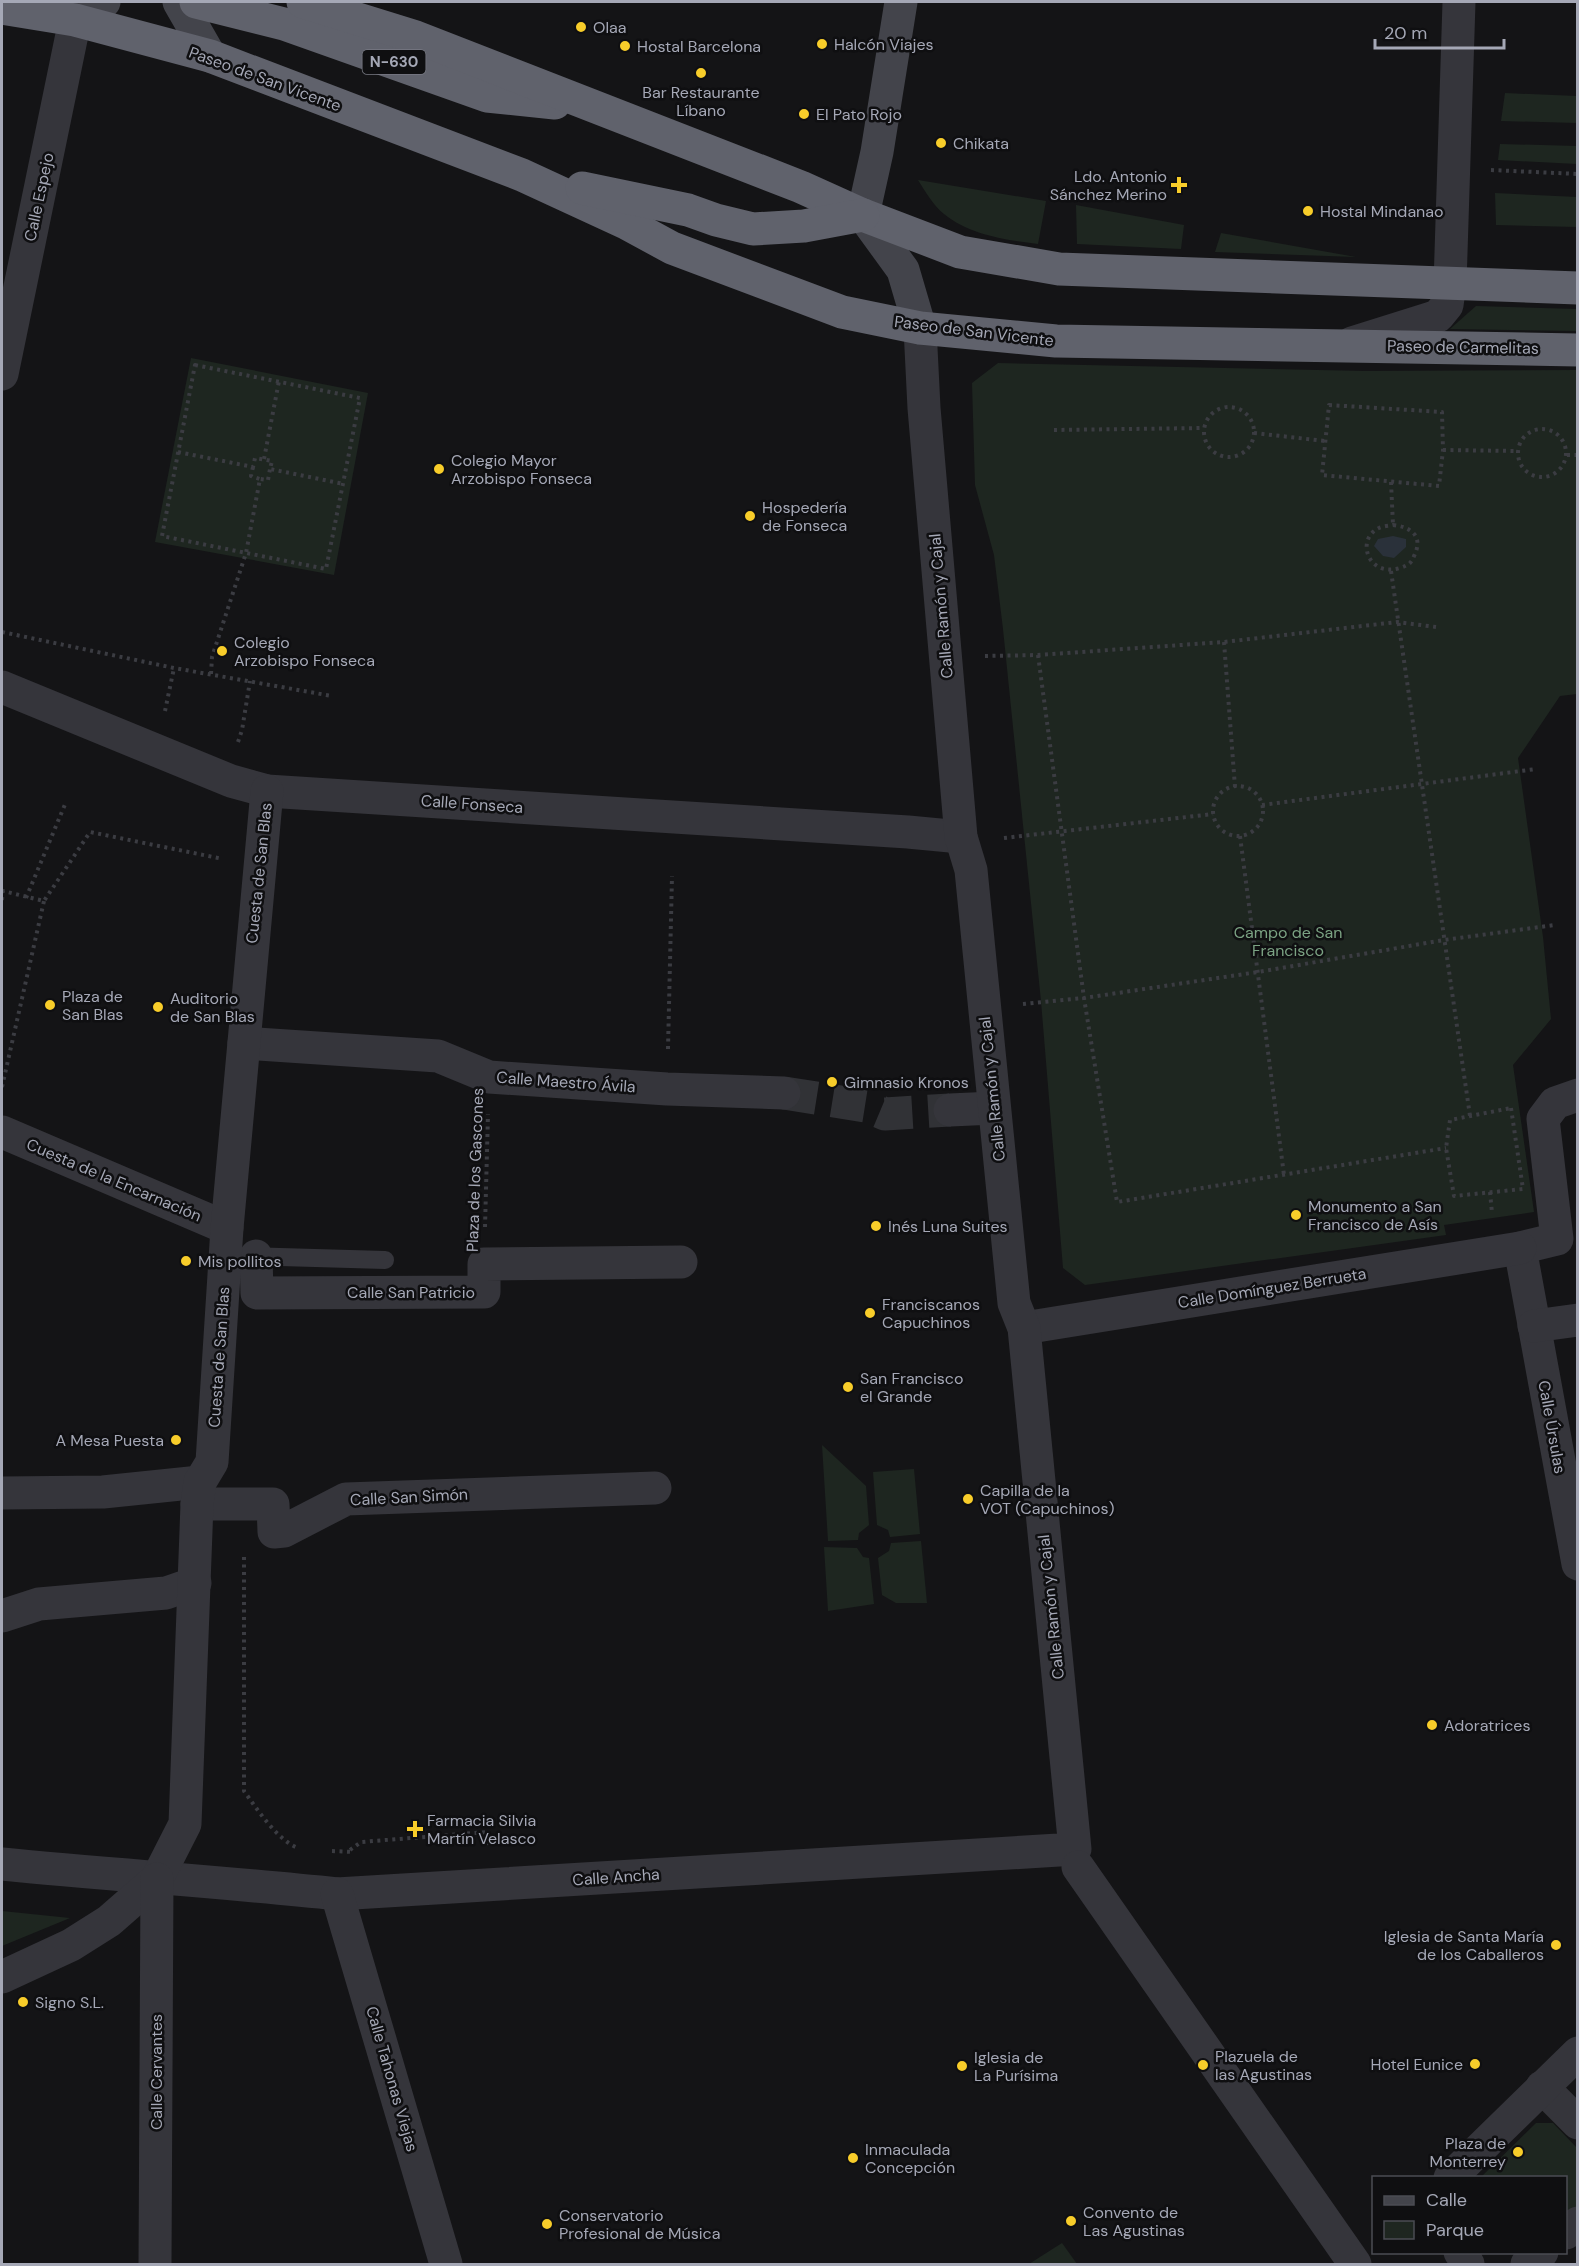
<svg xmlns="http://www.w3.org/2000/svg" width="1579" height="2266" font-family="'DM Sans',sans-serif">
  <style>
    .green { fill: #1e2620 }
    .water { fill: #2a313a }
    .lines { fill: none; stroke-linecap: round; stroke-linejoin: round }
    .street-tunnel { stroke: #313236; stroke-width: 33; stroke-dasharray: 33 16; stroke-linecap: butt }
    .path { stroke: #3b3c42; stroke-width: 4; stroke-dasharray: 3 4.5; stroke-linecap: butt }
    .lane { stroke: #35353b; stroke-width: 18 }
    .street { stroke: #35353b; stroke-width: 33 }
    .secondary { stroke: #43444b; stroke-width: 33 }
    .highway { stroke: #60626c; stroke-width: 33 }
    .poi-dot { fill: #f8cd2a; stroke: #0f0f11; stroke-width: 2 }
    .labels { text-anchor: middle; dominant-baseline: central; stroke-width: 5; stroke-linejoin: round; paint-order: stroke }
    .shield { fill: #0f0f11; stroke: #787a84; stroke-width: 1.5 }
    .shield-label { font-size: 15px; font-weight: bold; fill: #a5a8b6 }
    .poi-label { font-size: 16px; fill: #a5a8b6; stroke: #0f0f11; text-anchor: start }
    .street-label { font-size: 16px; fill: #a5a8b6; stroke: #0f0f11 }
    .park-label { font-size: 16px; fill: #7ba283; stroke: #0f0f11 }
  </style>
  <rect width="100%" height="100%" fill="#141416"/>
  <g class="green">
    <polygon points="1505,93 1577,96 1577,123 1501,121"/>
    <polygon points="1500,144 1577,146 1577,164 1498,160"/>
    <path d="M918,180L1046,201L1038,244C1006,240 970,235 944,214C933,205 925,191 918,180Z"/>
    <polygon points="1495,193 1577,197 1577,227 1496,225"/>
    <polygon points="1076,205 1184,225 1181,249 1077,244"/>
    <polygon points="1221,233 1356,257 1215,252"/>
    <polygon points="1476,306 1577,309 1577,331 1450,329"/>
    <polygon points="191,358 368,393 334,575 155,542"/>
    <polygon points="998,363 1365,371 1577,370 1577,694 1560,696 1518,758 1543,937 1551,1019 1513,1065 1534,1212 1444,1225 1446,1235 1085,1285 1063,1268 1041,1001 1003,629 994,555 975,485 972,383"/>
    <polygon points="822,1445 866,1486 869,1525 859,1533 858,1540 828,1541"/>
    <polygon points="914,1469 920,1534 890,1537 888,1530 877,1525 873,1472"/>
    <polygon points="921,1541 927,1603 896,1603 882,1595 878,1558 889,1551 891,1543"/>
    <polygon points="824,1547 857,1548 863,1557 869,1558 874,1604 828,1611"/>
    <polygon points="2,1911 70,1918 2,1946"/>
    <polygon points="1536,2123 1553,2123 1577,2148 1577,2209 1566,2218 1566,2178 1480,2178"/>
    <polygon points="1062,2243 1077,2264 1029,2264"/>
  </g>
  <polygon class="water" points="1393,536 1406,539 1406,547 1394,558 1383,556 1374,546 1378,539"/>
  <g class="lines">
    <polyline class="street-tunnel" points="784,1093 866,1106 885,1114 950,1110"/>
    <g class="path">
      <polyline points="1491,170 1578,174"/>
      <polygon points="195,365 360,398 326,569 162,536"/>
      <polygon points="1329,405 1442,412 1443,450 1439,486 1322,475"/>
      <circle cx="1229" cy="432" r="25"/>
      <circle cx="1542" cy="453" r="24"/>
      <polyline points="1054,430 1203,428"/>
      <polyline points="1254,433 1325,441"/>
      <polyline points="1443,450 1518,451"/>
      <polyline points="178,452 253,467 255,458 272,461 270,469 344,484"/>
      <polyline points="1567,455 1578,455"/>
      <polyline points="264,459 279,381"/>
      <polyline points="253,467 251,476 260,479"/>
      <polyline points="1391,482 1393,525"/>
      <path d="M1393,525C1411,527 1424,536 1414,556C1411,564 1408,565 1400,568C1368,578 1355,539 1379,528C1383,526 1389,526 1393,525Z"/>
      <polyline points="1391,571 1470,1116"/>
      <polyline points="2,632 174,668 332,696"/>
      <polyline points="1224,642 1235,787"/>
      <polyline points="1038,655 1084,998 1117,1202 1446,1148"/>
      <polyline points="985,656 1038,655 1224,642 1397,622 1436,627"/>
      <polyline points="211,674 212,657 246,553 260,479 268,480 270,469"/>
      <polyline points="165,711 174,668"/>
      <polyline points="238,742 242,730 250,681"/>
      <circle cx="1238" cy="811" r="25"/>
      <polyline points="1262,805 1536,769"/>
      <polyline points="1240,836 1284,1175"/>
      <polyline points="1004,838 1213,814"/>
      <polyline points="26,898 66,802"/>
      <polyline points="2,900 3,891 44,901 90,832 223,859"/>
      <polyline points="1023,1004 1084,998 1258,972 1444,940 1555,925"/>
      <polyline points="668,1049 672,876"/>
      <polyline points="2,1087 44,901"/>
      <polygon points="1511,1108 1523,1189 1454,1196 1446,1148 1450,1120"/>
      <polyline points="1490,1192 1492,1213"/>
      <polyline points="485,1227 488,1114"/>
      <path d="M244,1557V1791C257,1809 277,1840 298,1848"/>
      <polyline points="350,1850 361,1842 487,1832 489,1845"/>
      <polyline points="332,1851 354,1852"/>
    </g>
    <polyline class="lane" points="249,1256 385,1260"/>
    <g class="street">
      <polyline points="1352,343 1438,316 1447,305 1450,284 1459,2"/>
      <polyline points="2,374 75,20"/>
      <polyline points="2,687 231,781 267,791 908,832 961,837"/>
      <polyline points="244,1043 438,1056 489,1077 667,1089 784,1093"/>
      <polyline points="1578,1095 1555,1103 1543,1119 1557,1239 1520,1248 1578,1564"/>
      <polyline points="950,1110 994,1108"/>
      <polyline points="2,1132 227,1228"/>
      <polyline points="256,1256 257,1293 484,1292 484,1264 681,1262"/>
      <polyline points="1534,1326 1578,1320"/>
      <polyline points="1024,1328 1520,1248"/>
      <polyline points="2,1493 103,1492 200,1482"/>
      <polyline points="197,1504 273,1504 274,1532 284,1531 346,1499 655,1488"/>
      <polyline points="2,1616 39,1604 166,1593 195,1583"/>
      <path d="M2,1864C113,1875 226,1882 337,1894L1075,1849L1024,1328L1014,1303L971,870L961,837L924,408L920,328"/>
      <polyline points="1078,1867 1355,2264"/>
      <polyline points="337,1894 446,2264"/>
      <polyline points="2,1977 71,1945 109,1921 157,1879 185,1824 197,1504 200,1482 212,1462 227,1228 267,791"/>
      <polyline points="1542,2087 1578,2123"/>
      <polyline points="1450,2178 1578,2053"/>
      <polyline points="1566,2233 1578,2223"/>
      <polyline points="1460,2252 1468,2264"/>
      <polyline points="155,2264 157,1879"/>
      <polyline points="1527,2264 1542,2252"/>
    </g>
    <g class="secondary">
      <polyline points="179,2 210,56"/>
      <polyline points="901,2 877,152 863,215 903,270 920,328"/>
      <polyline points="75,20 104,2"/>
    </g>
    <g class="highway">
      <polyline points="196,2 284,24 487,96 555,103"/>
      <polyline points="303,2 416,37 801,187 863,215 960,252 1059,269 1578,288"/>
      <polyline points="2,8 75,20 210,56 522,175 626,223 672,248 842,312 920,328 1056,341 1578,350"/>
      <polyline points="582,188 688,210 716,220 753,229 804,226 863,215"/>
    </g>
  </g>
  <g class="poi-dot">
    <circle cx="581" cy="27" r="6"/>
    <circle cx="822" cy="44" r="6"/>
    <circle cx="625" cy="46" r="6"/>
    <circle cx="701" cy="73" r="6"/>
    <circle cx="804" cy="114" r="6"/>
    <circle cx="941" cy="143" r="6"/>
    <path d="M1176 176h6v6h6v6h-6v6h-6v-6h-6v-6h6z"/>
    <circle cx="1308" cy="211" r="6"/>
    <circle cx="439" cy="469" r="6"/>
    <circle cx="750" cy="516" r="6"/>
    <circle cx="222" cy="651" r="6"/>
    <circle cx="50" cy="1005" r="6"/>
    <circle cx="158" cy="1007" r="6"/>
    <circle cx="832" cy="1082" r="6"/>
    <circle cx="1296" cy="1215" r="6"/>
    <circle cx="876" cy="1226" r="6"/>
    <circle cx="186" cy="1261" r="6"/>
    <circle cx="870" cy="1313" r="6"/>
    <circle cx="848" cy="1387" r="6"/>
    <circle cx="176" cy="1440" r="6"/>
    <circle cx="968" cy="1499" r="6"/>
    <circle cx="1432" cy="1725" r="6"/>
    <path d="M412 1820h6v6h6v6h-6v6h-6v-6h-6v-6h6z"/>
    <circle cx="1556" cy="1945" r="6"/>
    <circle cx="23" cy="2002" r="6"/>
    <circle cx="1475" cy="2064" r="6"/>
    <circle cx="1203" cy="2065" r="6"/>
    <circle cx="962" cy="2066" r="6"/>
    <circle cx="1518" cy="2152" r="6"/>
    <circle cx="853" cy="2158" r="6"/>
    <circle cx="1071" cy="2221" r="6"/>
    <circle cx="547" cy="2224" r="6"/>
  </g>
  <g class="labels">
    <rect class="shield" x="362.5" y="50" width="63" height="24" rx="4.5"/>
    <g class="shield-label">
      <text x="394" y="62">N-630</text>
    </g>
    <g class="poi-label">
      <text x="593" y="27">Olaa</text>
      <text x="834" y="44">Halcón Viajes</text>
      <text x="637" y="46">Hostal Barcelona</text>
      <text x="701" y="92" text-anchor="middle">Bar Restaurante<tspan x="701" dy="18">Líbano</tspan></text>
      <text x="816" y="114">El Pato Rojo</text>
      <text x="953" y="143">Chikata</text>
      <text x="1167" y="176" text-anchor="end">Ldo. Antonio<tspan x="1167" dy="18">Sánchez Merino</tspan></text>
      <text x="1320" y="211">Hostal Mindanao</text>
      <text x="451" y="460">Colegio Mayor<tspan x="451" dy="18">Arzobispo Fonseca</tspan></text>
      <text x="762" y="507">Hospedería<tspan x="762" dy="18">de Fonseca</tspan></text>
      <text x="234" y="642">Colegio<tspan x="234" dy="18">Arzobispo Fonseca</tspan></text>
      <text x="62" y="996">Plaza de<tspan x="62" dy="18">San Blas</tspan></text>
      <text x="170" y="998">Auditorio<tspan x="170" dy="18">de San Blas</tspan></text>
      <text x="844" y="1082">Gimnasio Kronos</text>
      <text x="1308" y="1206">Monumento a San<tspan x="1308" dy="18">Francisco de Asís</tspan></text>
      <text x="888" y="1226">Inés Luna Suites</text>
      <text x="198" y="1261">Mis pollitos</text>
      <text x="882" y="1304">Franciscanos<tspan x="882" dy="18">Capuchinos</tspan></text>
      <text x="860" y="1378">San Francisco<tspan x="860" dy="18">el Grande</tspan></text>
      <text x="164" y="1440" text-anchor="end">A Mesa Puesta</text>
      <text x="980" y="1490">Capilla de la<tspan x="980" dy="18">VOT (Capuchinos)</tspan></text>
      <text x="1444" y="1725">Adoratrices</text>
      <text x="427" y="1820">Farmacia Silvia<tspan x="427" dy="18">Martín Velasco</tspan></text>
      <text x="1544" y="1936" text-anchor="end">Iglesia de Santa María<tspan x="1544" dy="18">de los Caballeros</tspan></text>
      <text x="35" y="2002">Signo S.L.</text>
      <text x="1215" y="2056">Plazuela de<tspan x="1215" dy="18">las Agustinas</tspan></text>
      <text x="974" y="2057">Iglesia de<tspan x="974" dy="18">La Purísima</tspan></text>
      <text x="1463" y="2064" text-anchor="end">Hotel Eunice</text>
      <text x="1506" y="2143" text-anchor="end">Plaza de<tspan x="1506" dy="18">Monterrey</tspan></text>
      <text x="865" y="2149">Inmaculada<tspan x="865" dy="18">Concepción</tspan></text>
      <text x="1083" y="2212">Convento de<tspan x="1083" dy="18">Las Agustinas</tspan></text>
      <text x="559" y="2215">Conservatorio<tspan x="559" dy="18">Profesional de Música</tspan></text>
    </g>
    <g class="street-label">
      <text transform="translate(265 79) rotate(20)">Paseo de San Vicente</text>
      <text transform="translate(39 197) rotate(-78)">Calle Espejo</text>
      <text transform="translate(974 331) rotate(7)">Paseo de San Vicente</text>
      <text transform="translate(1463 347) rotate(1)">Paseo de Carmelitas</text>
      <text transform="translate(941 606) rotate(-95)">Calle Ramón y Cajal</text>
      <text transform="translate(472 804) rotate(4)">Calle Fonseca</text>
      <text transform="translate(259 873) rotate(-84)">Cuesta de San Blas</text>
      <text transform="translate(566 1082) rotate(4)">Calle Maestro Ávila</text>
      <text transform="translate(992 1089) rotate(-96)">Calle Ramón y Cajal</text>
      <text transform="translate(475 1170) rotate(-88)">Plaza de los Gascones</text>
      <text transform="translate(114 1180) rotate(23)">Cuesta de la Encarnación</text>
      <text transform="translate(1272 1288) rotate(-9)">Calle Domínguez Berrueta</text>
      <text x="411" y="1292">Calle San Patricio</text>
      <text transform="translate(219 1357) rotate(-86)">Cuesta de San Blas</text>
      <text transform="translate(1552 1427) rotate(80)">Calle Úrsulas</text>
      <text transform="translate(409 1497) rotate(-3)">Calle San Simón</text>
      <text transform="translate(1051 1607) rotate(-96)">Calle Ramón y Cajal</text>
      <text transform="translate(616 1877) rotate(-4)">Calle Ancha</text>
      <text transform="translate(156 2072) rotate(-90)">Calle Cervantes</text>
      <text transform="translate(392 2079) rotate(74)">Calle Tahonas Viejas</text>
    </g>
    <g class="park-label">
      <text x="1288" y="932">Campo de San<tspan x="1288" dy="18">Francisco</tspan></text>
    </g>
  </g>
  <rect width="1579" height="2266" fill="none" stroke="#a5a8b6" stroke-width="6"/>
  <rect x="1372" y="2176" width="195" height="78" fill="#0f0f11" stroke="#4b4c53" stroke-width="1.5"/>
  <rect x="1384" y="2196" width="30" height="9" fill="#43444b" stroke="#4b4c53" stroke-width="1.5"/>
  <text x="1426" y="2206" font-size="18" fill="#a5a8b6">Calle</text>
  <rect x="1384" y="2221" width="30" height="18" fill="#1e2620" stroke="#4b4c53" stroke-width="1.5"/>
  <text x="1426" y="2236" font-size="18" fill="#a5a8b6">Parque</text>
  <path d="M1375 39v9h129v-9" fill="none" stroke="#a5a8b6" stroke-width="3"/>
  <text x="1384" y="39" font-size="18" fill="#a5a8b6" stroke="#0f0f11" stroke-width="4.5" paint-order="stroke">20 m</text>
</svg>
